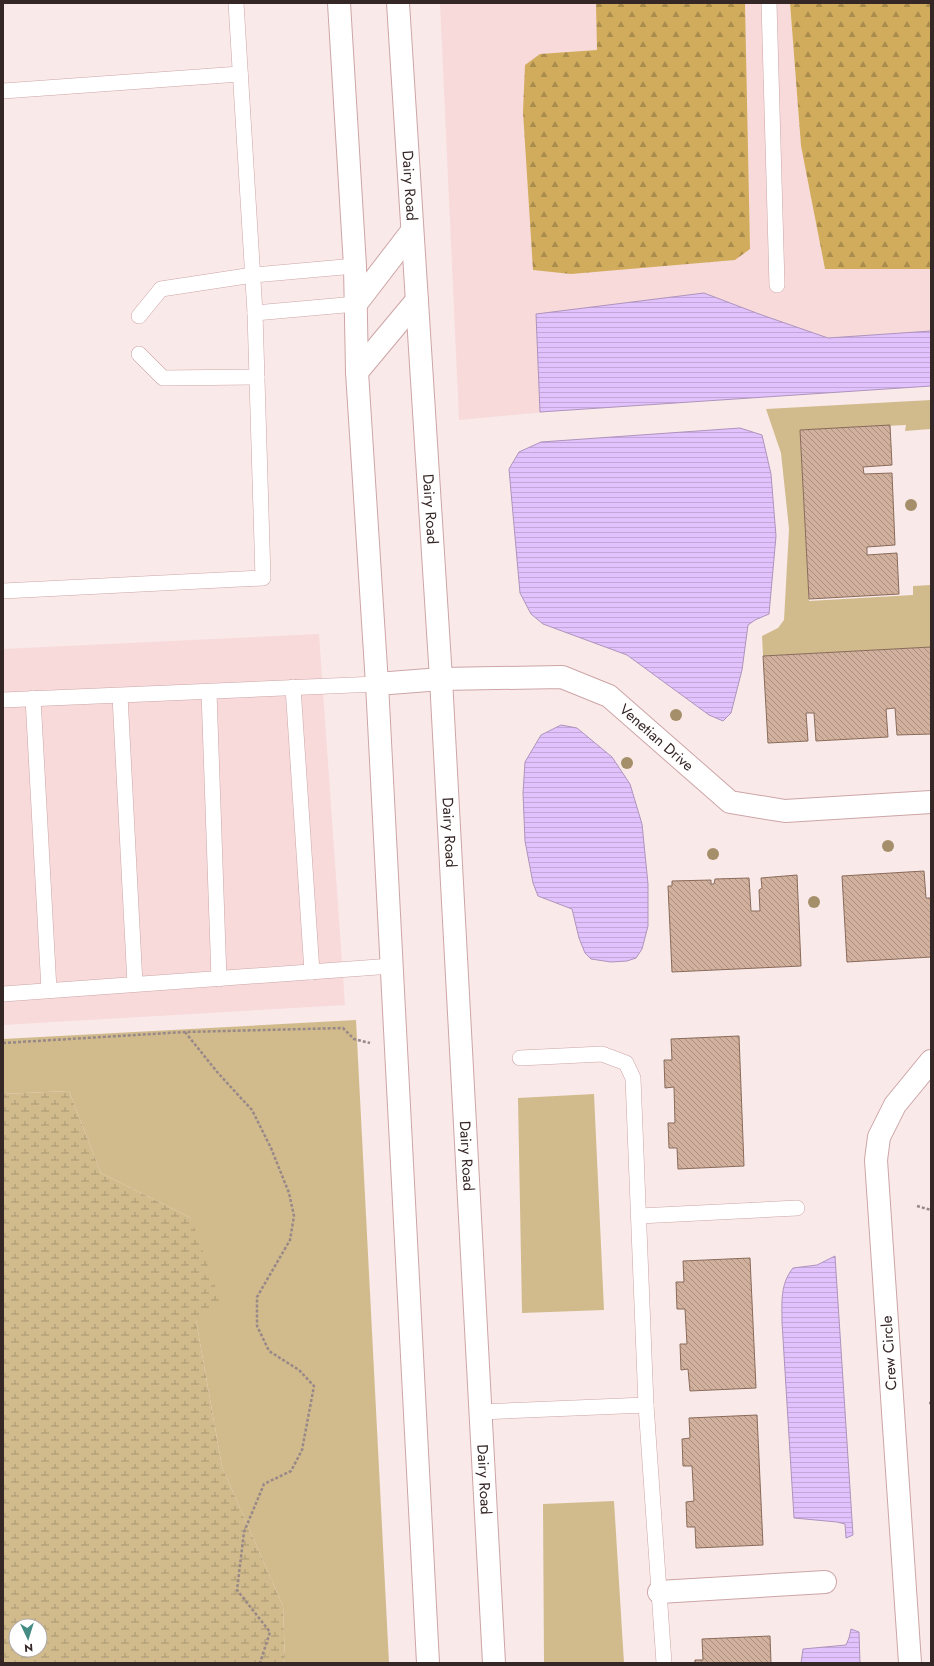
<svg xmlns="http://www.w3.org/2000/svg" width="934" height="1666" font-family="Jost,sans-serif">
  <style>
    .built { fill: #f8dada }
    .green { fill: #d1bb8d }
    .forest { fill: url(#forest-firs) }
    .wetland { fill: url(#wetland-marsh); fill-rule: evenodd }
    .water { fill: url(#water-rules); stroke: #ae94bc }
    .building { fill: url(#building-back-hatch); stroke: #896b5a }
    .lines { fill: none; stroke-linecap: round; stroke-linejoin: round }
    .service-casing { stroke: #cda5a6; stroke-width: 16 }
    .minor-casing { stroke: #cda5a6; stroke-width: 24 }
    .tertiary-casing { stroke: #cda5a6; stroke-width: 24 }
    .path { stroke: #988888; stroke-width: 2.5; stroke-dasharray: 3 2; stroke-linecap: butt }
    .service { stroke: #fff; stroke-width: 15 }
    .minor { stroke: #fff; stroke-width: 22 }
    .tertiary { stroke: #fff; stroke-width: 22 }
    .tree { fill: #a58f6a }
    .labels { text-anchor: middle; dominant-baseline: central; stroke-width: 4; stroke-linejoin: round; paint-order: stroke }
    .street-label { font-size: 15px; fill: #362727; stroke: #fff }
  </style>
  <defs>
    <pattern id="forest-firs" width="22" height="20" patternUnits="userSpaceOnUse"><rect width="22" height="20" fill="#d1ac5d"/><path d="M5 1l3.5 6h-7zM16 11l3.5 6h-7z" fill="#aa8c4d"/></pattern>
    <pattern id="wetland-marsh" width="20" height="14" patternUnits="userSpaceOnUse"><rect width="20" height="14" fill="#d1bb8d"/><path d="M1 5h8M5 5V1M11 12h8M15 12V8" fill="none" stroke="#aa9873"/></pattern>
    <pattern id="water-rules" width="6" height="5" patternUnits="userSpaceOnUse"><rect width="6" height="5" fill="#e2c2fc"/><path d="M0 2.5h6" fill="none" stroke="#c2a7d8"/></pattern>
    <pattern id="building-back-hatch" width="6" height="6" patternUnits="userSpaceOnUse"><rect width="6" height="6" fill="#d1b09d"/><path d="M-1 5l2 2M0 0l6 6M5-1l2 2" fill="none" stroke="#aa8f80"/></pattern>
  </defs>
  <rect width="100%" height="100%" fill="#fae9e9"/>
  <g class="built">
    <polygon points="440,3 790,3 801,146 825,269 931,269 931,331 828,338 759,314 704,293 541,412 547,412 459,420"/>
    <polygon points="319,634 345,1005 3,1025 3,649"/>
  </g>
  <g class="green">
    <polygon points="931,400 931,429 905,431 906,425 800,430 809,601 913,595 913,586 931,585 931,647 763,656 762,636 778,628 784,620 789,529 781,453 766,409"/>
    <polygon points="356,1020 389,1663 282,1663 285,1660 283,1606 222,1467 196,1320 191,1218 101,1173 69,1091 3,1094 3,1039"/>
    <polygon points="594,1094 604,1310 522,1313 518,1098"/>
    <polygon points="614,1501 624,1663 544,1663 543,1504"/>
  </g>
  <g class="forest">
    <polygon points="596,3 745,3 750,249 735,260 571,274 533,270 523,112 525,65 540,54 597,50"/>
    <polygon points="790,3 931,3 931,269 825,269 801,146"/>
  </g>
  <path class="wetland" d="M69,1091L101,1173L191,1218L221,1303L196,1320L222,1467L283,1606L285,1660L282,1663H3V1094ZM16,1626H40V1650H16Z"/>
  <g class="water">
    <polygon points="704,293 759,314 828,338 931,331 931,386 540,412 536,314"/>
    <polygon points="740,428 762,435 771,474 776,536 769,614 755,620 748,625 742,670 731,713 723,721 709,715 627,655 543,624 531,614 520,593 509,469 519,452 541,442"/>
    <polygon points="561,725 577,728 612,757 630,784 642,824 648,884 648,926 642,949 636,958 627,961 611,962 591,959 585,953 579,938 572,909 538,896 533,883 525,841 523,793 525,762 541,735"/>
    <path d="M835,1256L853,1535L846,1538L845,1524L837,1522L794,1518L782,1322C782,1302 780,1284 793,1268L817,1265Z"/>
    <polygon points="851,1629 859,1632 860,1663 801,1663 803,1649 846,1645 849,1638"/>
  </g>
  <g class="building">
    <polygon points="890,425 892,465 863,467 864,474 892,473 895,545 867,547 867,555 897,553 899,594 809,599 800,430"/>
    <polygon points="931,647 931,734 897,735 895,708 886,709 888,737 816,741 814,713 806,713 808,741 768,743 763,656"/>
    <polygon points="924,871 926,898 931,898 931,957 847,962 842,876"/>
    <polygon points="797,875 801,966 672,972 668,886 672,886 672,881 711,880 711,884 714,884 715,879 749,878 751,911 760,911 759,890 762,888 761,878"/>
    <polygon points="739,1036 744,1166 678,1169 677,1148 669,1148 668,1123 675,1123 674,1087 665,1088 664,1060 672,1060 671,1039"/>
    <polygon points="750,1258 756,1388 690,1391 688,1369 681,1370 680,1344 687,1344 685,1309 677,1309 676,1282 684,1282 683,1261"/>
    <polygon points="757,1415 763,1545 696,1548 695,1527 687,1527 686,1502 694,1501 692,1466 683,1466 682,1439 690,1438 689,1418"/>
    <polygon points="770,1636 771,1663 695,1663 695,1660 703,1660 702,1639"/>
  </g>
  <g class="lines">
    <g class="service-casing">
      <g id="service">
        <polyline points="769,3 777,285"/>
        <polyline points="3,91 240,74"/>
        <polyline points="255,313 356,304"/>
        <polyline points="139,316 161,289 253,275 355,266"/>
        <polyline points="139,354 163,378 257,377"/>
        <polyline points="3,591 263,578 255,313 236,3"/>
        <polyline points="293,687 312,972"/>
        <polyline points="209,692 219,979"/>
        <polyline points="120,696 135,984"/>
        <polyline points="33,698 49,990"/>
        <polyline points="3,700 377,684"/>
        <polyline points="3,994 392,966"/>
        <polyline points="520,1058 602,1054 626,1063 633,1078 646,1405"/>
        <polyline points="639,1216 797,1208"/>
        <polyline points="481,1412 646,1405 664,1663"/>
      </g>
    </g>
    <g class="minor-casing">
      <g id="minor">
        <path id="s1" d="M377,684L441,679L562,677L609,696L730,802L785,811L931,802"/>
        <polyline points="659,1592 825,1582"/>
        <polyline points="910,1663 876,1160 879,1137 895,1105 931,1061"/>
      </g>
    </g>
    <g class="tertiary-casing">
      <g id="tertiary">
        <polyline points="339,3 355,266 357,372 377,684 428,1663"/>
        <path id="s2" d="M398,3L441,679L494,1663"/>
        <polyline points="356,304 412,231"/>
        <polyline points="357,372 417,300"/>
      </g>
    </g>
    <g class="path">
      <polyline points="185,1032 218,1073 252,1110 271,1148 289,1193 294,1216 290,1240 257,1297 257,1326 269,1351 299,1370 314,1386 302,1450 291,1471 264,1484 244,1532 237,1590 270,1632 260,1663"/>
      <polyline points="3,1043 185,1032 343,1028 354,1039 370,1043"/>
      <polyline points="917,1206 931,1210"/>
      <polyline points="929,1403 931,1403"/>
    </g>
    <use href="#service" class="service"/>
    <use href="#minor" class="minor"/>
    <use href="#tertiary" class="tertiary"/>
  </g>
  <g class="tree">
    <circle cx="911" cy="505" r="6"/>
    <circle cx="676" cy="715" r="6"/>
    <circle cx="627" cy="763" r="6"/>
    <circle cx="888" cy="846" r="6"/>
    <circle cx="713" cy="854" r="6"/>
    <circle cx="814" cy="902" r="6"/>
  </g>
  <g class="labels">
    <g class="street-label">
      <text stroke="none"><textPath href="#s2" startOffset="183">Dairy Road</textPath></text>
      <text stroke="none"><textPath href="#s2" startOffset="507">Dairy Road</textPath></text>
      <text stroke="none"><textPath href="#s1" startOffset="299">Venetian Drive</textPath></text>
      <text stroke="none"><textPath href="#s2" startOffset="831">Dairy Road</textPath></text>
      <text stroke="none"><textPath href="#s2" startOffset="1155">Dairy Road</textPath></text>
      <text transform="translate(889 1353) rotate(-94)">Crew Circle</text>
      <text stroke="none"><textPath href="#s2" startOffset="1479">Dairy Road</textPath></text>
    </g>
  </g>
  <rect width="934" height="1666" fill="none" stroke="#362727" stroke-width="8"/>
  <g transform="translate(28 1638) rotate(176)"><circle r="19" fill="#ffffff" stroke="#afa9a9"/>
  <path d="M0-3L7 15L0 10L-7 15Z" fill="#458c85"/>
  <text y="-6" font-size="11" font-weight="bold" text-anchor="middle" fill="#362727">N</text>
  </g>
</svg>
